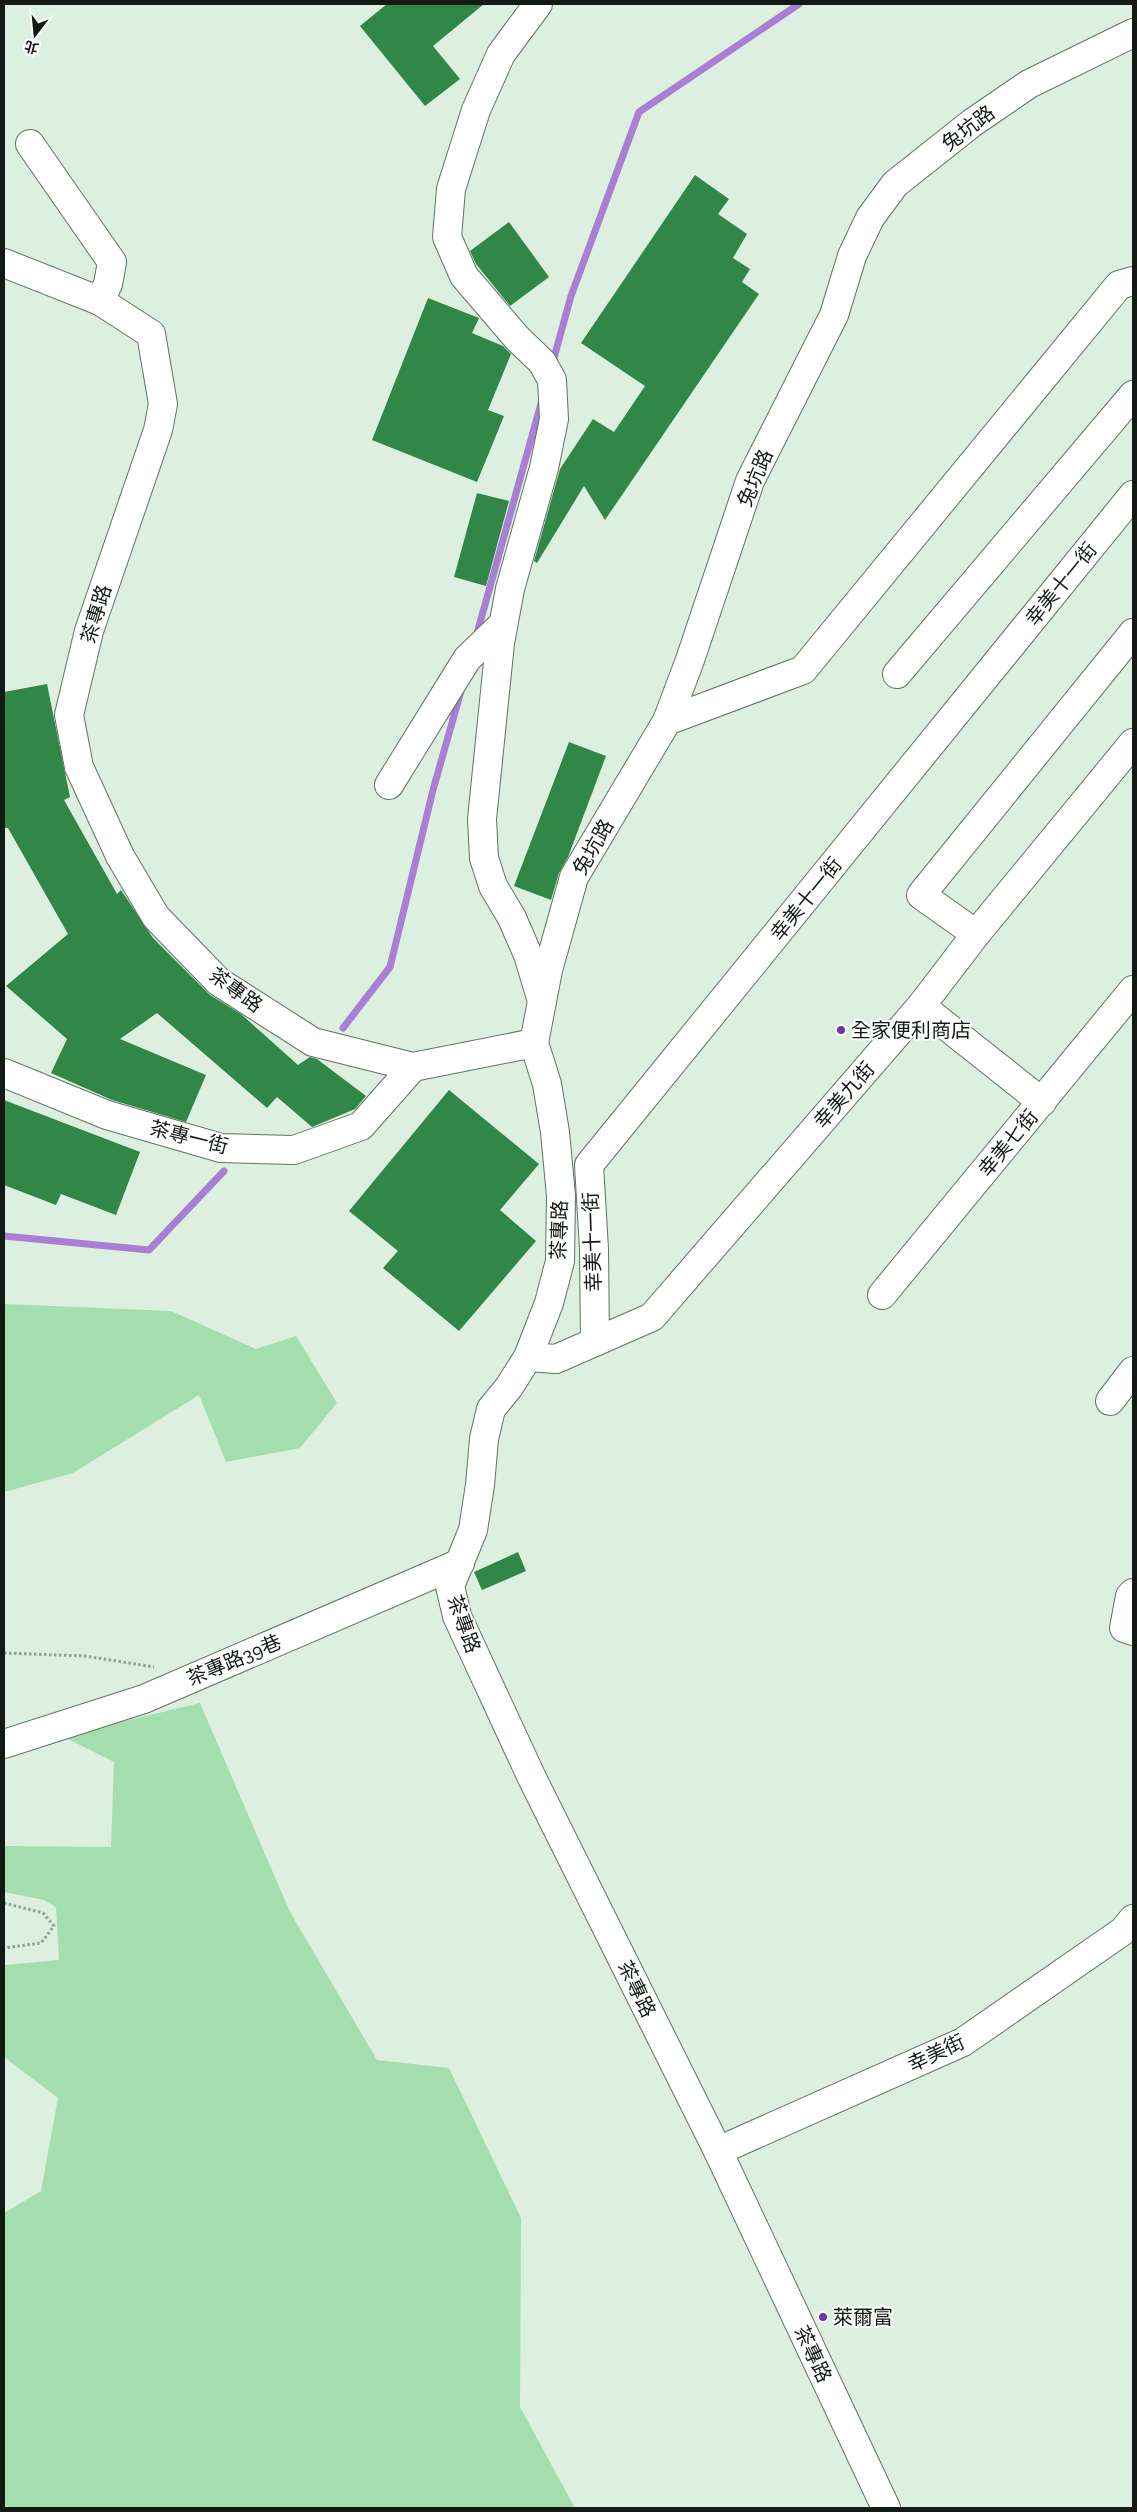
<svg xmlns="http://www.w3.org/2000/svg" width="1137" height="2512" font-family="'Zilla Slab','Noto Sans TC',serif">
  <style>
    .green { fill: #a5deae }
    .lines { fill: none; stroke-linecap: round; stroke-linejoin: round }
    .stream { stroke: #a87fd3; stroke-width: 7 }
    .building { fill: #308747 }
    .minor-casing { stroke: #627264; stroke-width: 30 }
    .path { stroke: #92a094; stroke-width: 3; stroke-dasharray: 2.5 2.5; stroke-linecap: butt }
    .minor { stroke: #fff; stroke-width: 28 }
    .poi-dot { fill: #7333a7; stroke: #fff; stroke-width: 2 }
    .labels { text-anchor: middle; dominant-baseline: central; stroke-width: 4; stroke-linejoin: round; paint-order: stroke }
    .street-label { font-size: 20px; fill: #131a14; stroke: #fff }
    .poi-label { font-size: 20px; fill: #131a14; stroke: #fff; text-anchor: start }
  </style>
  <rect width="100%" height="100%" fill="#ddefdf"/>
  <g class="green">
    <polygon points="4,1304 171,1311 256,1349 296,1336 337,1403 300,1448 226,1462 199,1395 73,1473 4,1492"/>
    <polygon points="200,1703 290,1912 377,2060 449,2068 521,2218 520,2407 575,2508 4,2508 4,2213 41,2191 58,2098 4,2057 4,1965 59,1960 56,1907 44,1900 4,1892 4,1846 111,1847 114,1762 62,1736"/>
  </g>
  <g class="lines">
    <g class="stream">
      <polyline points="552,365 571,296 639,112 799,4"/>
      <polyline points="476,637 542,400"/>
      <polyline points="343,1028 390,967 433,790 461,691"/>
      <polyline points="4,1236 149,1250 224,1171"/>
    </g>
  </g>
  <g class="building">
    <polygon points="387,4 484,4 433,46 460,79 425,106 360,26"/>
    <polygon points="695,175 729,199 718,214 747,234 733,258 750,269 742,282 759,294 605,520 584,486 537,563 534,561 560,469 593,419 614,432 645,386 581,343"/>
    <polygon points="509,222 549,277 510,306 476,264 470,251"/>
    <polygon points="428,298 479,318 472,333 503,346 511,354 488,410 504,416 477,482 372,440"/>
    <polygon points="477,493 509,501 486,586 454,577"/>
    <polygon points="47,684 70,797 64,800 117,894 121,890 153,938 210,995 241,1014 298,1065 310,1057 317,1059 366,1096 355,1109 312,1127 277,1097 267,1108 157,1013 120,1039 206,1075 186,1122 112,1100 51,1073 67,1039 6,986 68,934 8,828 4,828 4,692"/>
    <polygon points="569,742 606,756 568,857 559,873 551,900 514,886"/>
    <polygon points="449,1090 539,1164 500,1210 536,1241 459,1331 383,1268 398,1251 349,1211"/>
    <polygon points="4,1100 140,1152 116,1215 61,1194 56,1205 4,1185"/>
    <polygon points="518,1552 526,1571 482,1590 474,1572"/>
  </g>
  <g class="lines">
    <g class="minor-casing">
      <g id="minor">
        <polyline points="538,4 501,54 476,110 451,189 447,237 464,276 517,338 542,362 552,380 554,419 544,468 510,589 500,643 482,819 484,858 493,886 512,918 528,955 541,998"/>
        <polyline points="30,144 112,262 108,284 100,301"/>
        <polyline points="4,263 100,301 151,334 163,404 158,430 89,631 69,715 79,767 120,856 156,917 219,982 313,1042 413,1067 534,1043"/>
        <polyline points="897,674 1133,395"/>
        <polyline points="667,721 803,670 1119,285 1133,281"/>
        <polyline points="389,785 467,659 503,624"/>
        <polyline points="976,934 921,895 1133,633"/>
        <polyline points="921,1006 1042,1102"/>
        <polyline points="4,1073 107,1115 221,1148 294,1150 361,1126 413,1067"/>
        <polyline points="882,1295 1133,990"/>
        <polyline points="595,1342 594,1249 589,1165 1133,495"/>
        <polyline points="528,1357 556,1359 652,1317 921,1006 976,934 1133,743"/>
        <polyline points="1110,1401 1133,1371"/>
        <polyline points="1133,1593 1130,1596 1124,1628 1133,1631"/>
        <polyline points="4,1744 144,1699 460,1563"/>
        <polyline points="718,2151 963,2042 1123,1931 1133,1919"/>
        <polyline points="886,2508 718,2151 532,1778 457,1616 450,1586 473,1530 480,1485 484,1439 491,1409 509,1387 528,1357 549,1303 560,1261 561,1196 555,1132 547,1084 534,1043 548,970 574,877 667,721 690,660 750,481 834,315 852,256 870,218 895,184 972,123 1029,84 1133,33"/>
      </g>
    </g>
    <g class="path">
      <polyline points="4,1653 85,1656 154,1667"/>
      <polyline points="4,1903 43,1913 54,1926 41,1943 4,1948"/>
    </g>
    <use href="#minor" class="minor"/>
  </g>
  <g class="poi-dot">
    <circle cx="841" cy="1030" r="5"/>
    <circle cx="823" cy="2317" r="5"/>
  </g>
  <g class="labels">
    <g class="street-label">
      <text transform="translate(968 128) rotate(-37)">兔坑路</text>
      <text transform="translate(755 478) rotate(-67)">兔坑路</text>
      <text transform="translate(1061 584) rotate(-51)">幸美十一街</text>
      <text transform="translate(96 614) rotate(-73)">茶專路</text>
      <text transform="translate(593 847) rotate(-60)">兔坑路</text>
      <text transform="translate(806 899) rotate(-51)">幸美十一街</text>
      <text transform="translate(236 990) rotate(36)">茶專路</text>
      <text transform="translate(844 1095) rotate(-49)">幸美九街</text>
      <text transform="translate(189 1137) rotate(14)">茶專一街</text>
      <text transform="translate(1008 1143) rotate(-50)">幸美七街</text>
      <text transform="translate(559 1230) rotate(-88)">茶專路</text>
      <text transform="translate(592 1242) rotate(-92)">幸美十一街</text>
      <text transform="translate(464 1624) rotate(70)">茶專路</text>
      <text transform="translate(234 1660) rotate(-23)">茶專路39巷</text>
      <text transform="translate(637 1989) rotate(64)">茶專路</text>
      <text transform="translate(936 2053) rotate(-25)">幸美街</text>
      <text transform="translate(813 2354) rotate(65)">茶專路</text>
    </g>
    <g class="poi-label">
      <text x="851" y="1030">全家便利商店</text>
      <text x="833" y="2317">萊爾富</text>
    </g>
  </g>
  <rect width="1137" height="2512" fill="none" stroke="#131a14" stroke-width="10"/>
  <g transform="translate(35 35) rotate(196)" stroke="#ffffff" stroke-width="4" paint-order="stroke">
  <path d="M0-4L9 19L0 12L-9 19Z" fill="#131a14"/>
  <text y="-8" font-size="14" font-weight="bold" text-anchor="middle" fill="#131a14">北</text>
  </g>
</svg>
